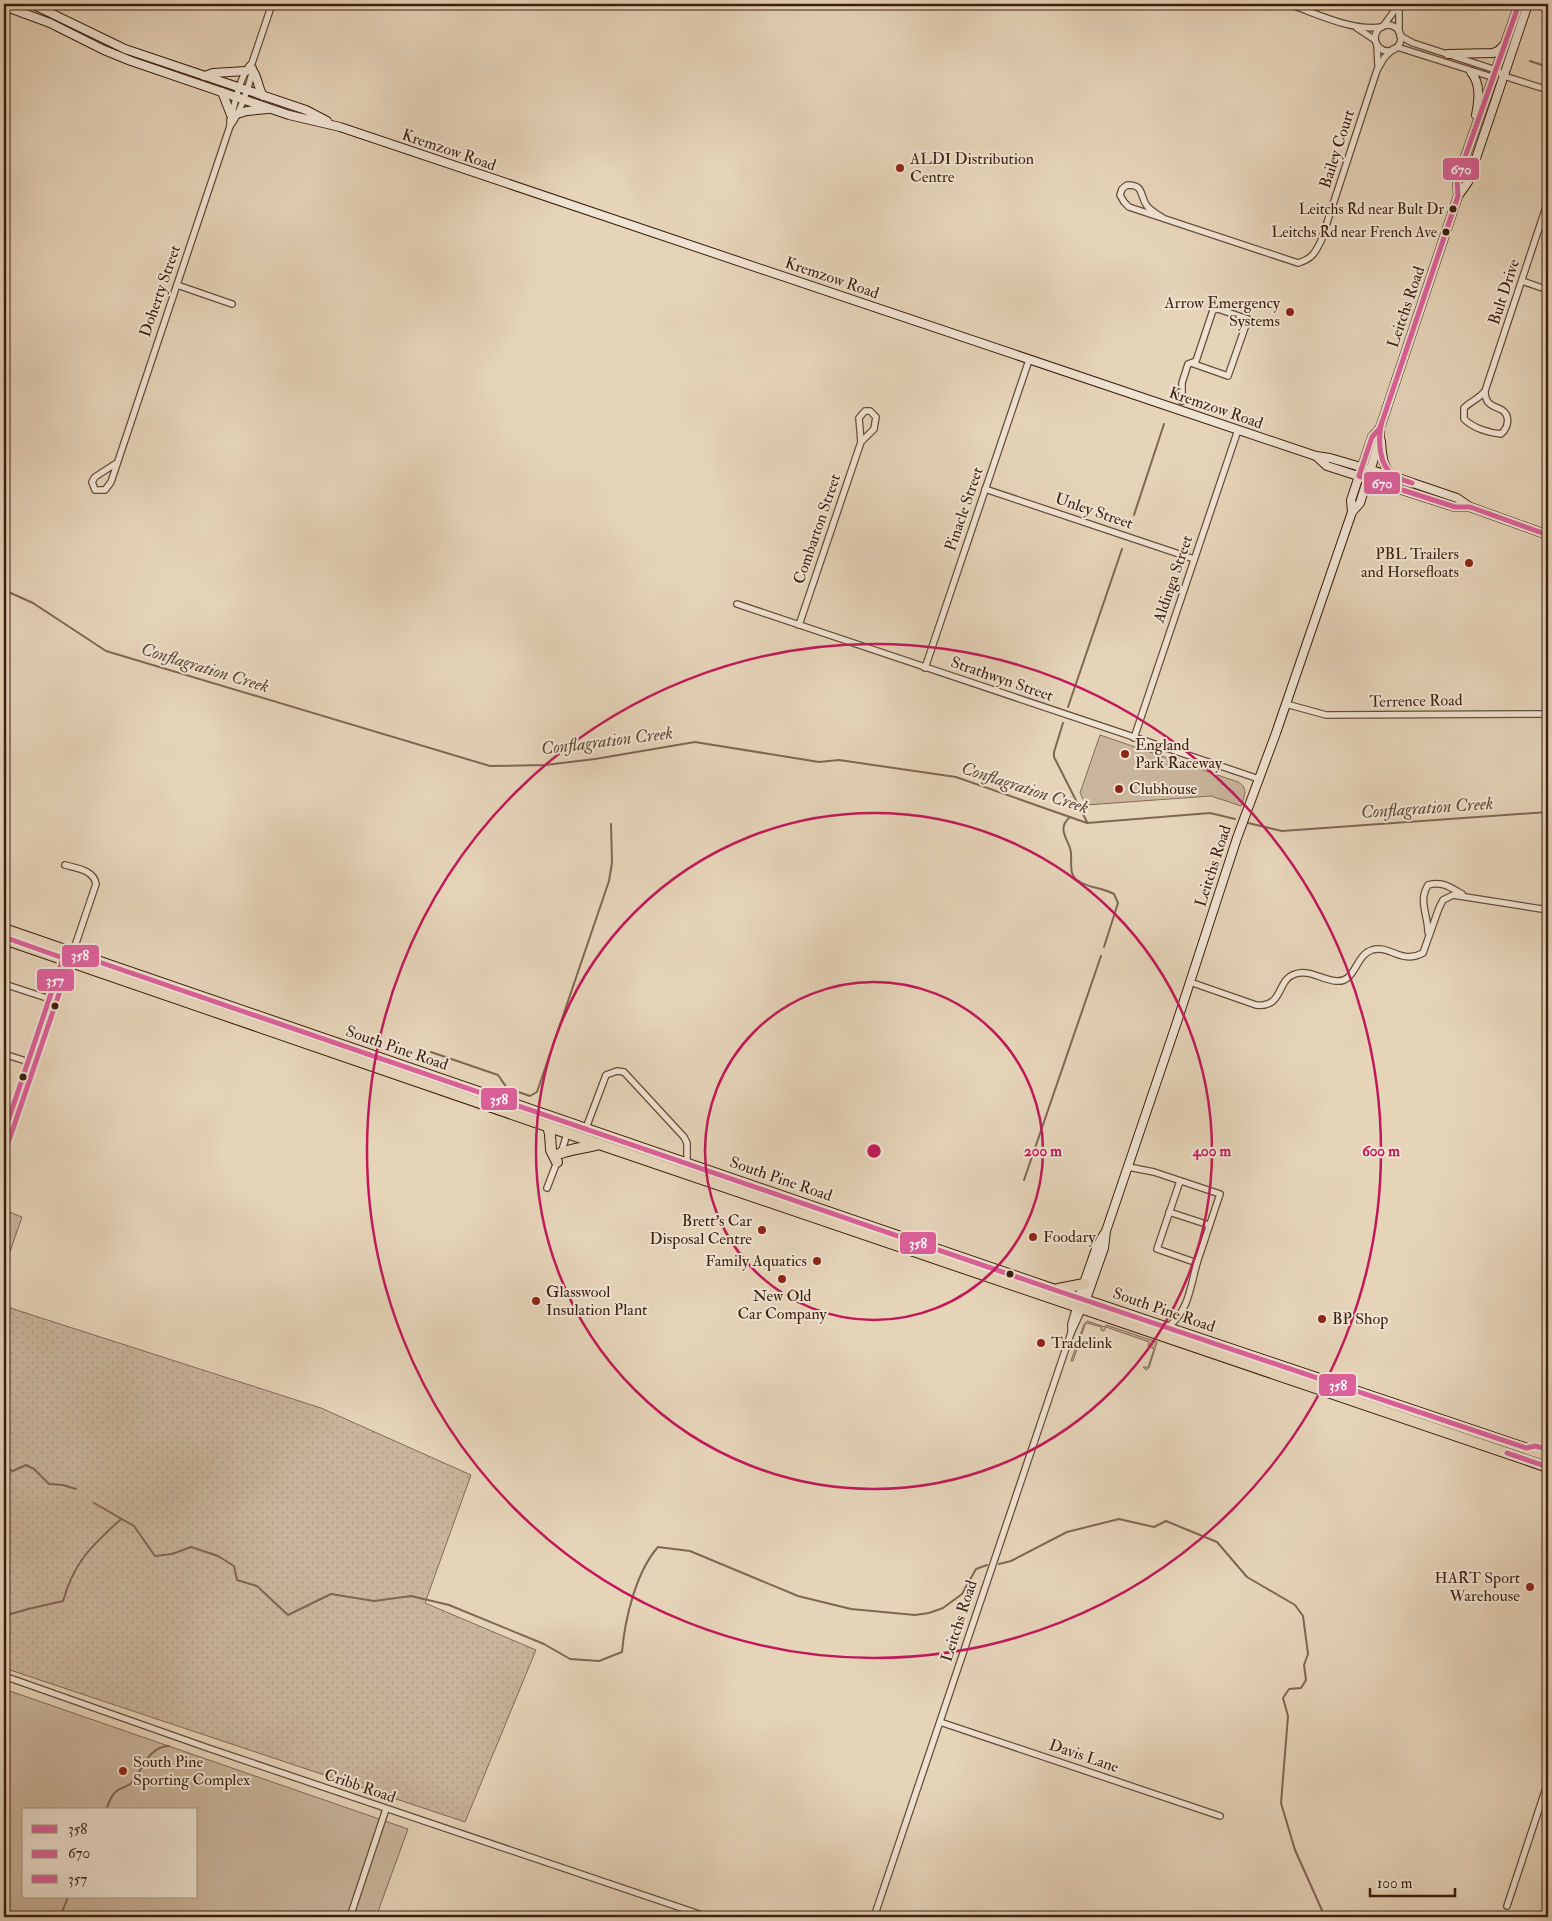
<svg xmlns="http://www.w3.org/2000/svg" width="1552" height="1921" font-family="'IM FELL Double Pica',serif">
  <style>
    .grass { fill: url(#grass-dots); stroke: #826a55 }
    .forest { fill: url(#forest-crowns); stroke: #826a55 }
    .garden { fill: url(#garden-furrows); stroke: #826a55 }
    .pitch { fill: #c9b59c; stroke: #826a55; fill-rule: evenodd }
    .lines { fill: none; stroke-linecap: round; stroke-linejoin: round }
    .stream { stroke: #7f6652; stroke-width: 2 }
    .street-casing { stroke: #664c39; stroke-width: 8 }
    .secondary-casing { stroke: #3c1e0e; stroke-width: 10 }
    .highway-casing { stroke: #3c1e0e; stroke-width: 12 }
    .street { stroke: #efe3d2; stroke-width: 5.5 }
    .secondary { stroke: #efe3d2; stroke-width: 8 }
    .highway { stroke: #e6d4b9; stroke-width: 10 }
    .bus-1-casing { stroke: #efe3d2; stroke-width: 9 }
    .bus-2-casing { stroke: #efe3d2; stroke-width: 9 }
    .bus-3-casing { stroke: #efe3d2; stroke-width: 9 }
    .bus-1 { stroke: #dc609c; stroke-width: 5 }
    .bus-2 { stroke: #dc609c; stroke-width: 5 }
    .bus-3 { stroke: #dc609c; stroke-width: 5 }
    .ring { fill: none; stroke: #c2185b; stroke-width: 2.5 }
    .poi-dot { fill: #8f2418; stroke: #efe3d2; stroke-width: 2 }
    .bus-dot { fill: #3c1e0e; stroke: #efe3d2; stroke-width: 2 }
    .labels { text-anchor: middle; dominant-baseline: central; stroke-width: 4; stroke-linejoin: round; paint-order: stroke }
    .bus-label { font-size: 15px; fill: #3c1e0e; stroke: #efe3d2; text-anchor: end }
    .street-label { font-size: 16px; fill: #3c1e0e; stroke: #efe3d2 }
    .poi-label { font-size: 16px; fill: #3c1e0e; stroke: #efe3d2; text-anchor: start }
    .water-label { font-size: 18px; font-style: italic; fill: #634836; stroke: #efe3d2 }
    .centre { fill: #c2185b; stroke: #efe3d2; stroke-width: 2.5 }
    .ring-label { font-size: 15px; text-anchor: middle; font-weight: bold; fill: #c2185b; stroke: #efe3d2; stroke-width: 4; stroke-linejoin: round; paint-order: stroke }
    .line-badge { stroke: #efe3d2; stroke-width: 2 }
    .badge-label { font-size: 14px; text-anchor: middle; font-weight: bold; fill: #fff }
  </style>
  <defs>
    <pattern id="grass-dots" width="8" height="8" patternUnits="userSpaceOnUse" patternTransform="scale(1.25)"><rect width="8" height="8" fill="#c9b59c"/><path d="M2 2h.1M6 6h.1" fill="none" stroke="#ae9b85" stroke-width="1.8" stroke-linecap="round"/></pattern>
    <pattern id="forest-crowns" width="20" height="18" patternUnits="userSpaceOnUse" patternTransform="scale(1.25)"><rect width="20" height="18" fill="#c9b59c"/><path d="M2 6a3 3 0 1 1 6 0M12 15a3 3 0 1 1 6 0" fill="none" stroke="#ae9b85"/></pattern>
    <pattern id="garden-furrows" width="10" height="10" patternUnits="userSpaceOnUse" patternTransform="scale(1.25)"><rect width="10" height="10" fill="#c9b59c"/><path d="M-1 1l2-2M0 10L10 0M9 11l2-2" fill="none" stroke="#ae9b85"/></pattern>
  </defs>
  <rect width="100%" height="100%" fill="#e6d4b9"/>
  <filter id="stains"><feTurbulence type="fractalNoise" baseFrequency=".004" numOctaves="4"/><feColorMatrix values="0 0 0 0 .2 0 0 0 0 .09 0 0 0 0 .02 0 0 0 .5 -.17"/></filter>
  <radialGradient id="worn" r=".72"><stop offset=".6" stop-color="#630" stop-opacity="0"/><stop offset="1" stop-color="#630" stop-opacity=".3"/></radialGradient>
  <polygon class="grass" points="4,1306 321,1408 471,1475 425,1603 536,1650 465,1822 4,1668"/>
  <polygon class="forest" points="4,1210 22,1217 4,1269"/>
  <polygon class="garden" points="1087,1321 1105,1327 1106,1325 1157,1342 1149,1368 1146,1370 1143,1367 1148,1367 1154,1349 1148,1346 1149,1342 1106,1327 1104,1331 1101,1330 1101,1327 1087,1323 1085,1325 1073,1361 1071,1361 1084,1324"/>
  <g class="pitch">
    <path d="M1100,735L1238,782C1249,788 1244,797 1241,806L1211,796L1086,805L1080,793Z"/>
    <path d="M4,1689L408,1829L376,1917H4ZM24,1810H196V1897H24Z"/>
  </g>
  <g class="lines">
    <g class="stream">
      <polyline points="1530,61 1548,67"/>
      <polyline points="1134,515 1164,424"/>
      <polyline points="4,590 33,603 106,651 490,766 545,765 595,759 695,742 819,762 839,760 956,777 1087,823 1210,813 1235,819"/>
      <polyline points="1068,707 1122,549"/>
      <polyline points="1063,723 1054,752 1054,757 1087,822"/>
      <path d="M1070,817C1055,830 1070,840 1071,853C1072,864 1068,876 1080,882C1090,888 1103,888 1114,894L1118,903L1104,947"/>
      <polyline points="1248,823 1282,831 1548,812"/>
      <polyline points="431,1052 498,1075 507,1088 530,1096 537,1092 609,881 612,863 611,824"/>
      <polyline points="1024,1180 1101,956"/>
      <polyline points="4,1468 13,1471 26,1465 34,1469 49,1484 63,1485 76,1489"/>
      <path d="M94,1503L134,1526L155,1556L172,1554L191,1547L218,1556L234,1566L237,1580L257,1586L288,1615L331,1594L374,1601L411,1596L449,1605L544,1644L570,1659L599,1661L622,1652C625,1618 636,1572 658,1547L690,1551L798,1596L851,1609L915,1615L929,1613L943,1608L962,1594L976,1569L987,1565"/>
      <polyline points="999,1564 1011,1561 1067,1532 1119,1519 1154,1527 1166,1521 1217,1542 1247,1577 1295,1605 1303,1616 1308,1654 1304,1665 1306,1680 1301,1688 1289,1689 1283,1698 1288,1716 1281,1803 1295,1850 1325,1917"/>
      <path d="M4,1616L28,1609L63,1601C75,1560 91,1547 121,1519"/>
      <path d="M106,1810C109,1803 111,1794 118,1790C123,1787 128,1787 132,1782C143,1769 149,1746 169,1746"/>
      <polyline points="60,1917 68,1897"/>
    </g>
    <g class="street-casing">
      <g id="street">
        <path d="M1288,4C1316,13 1352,32 1382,27"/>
        <polyline points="1384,25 1397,7"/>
        <circle cx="1388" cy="38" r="13"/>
        <polyline points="1357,28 1375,40"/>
        <polyline points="1399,32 1399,4"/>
        <polyline points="1400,36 1413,43 1496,70 1504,76 1548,90"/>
        <polyline points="1377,45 1378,65"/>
        <polyline points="1397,47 1495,78"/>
        <path d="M230,126C239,116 251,81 253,68"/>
        <path d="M1163,218C1157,214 1151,211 1147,206C1139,195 1145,185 1127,185L1122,189L1120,195L1124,202L1129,207L1298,263C1312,259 1315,253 1321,241L1377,70L1384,58L1393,49"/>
        <polyline points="1522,281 1548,290"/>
        <polyline points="177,285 232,304"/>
        <path d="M1485,391C1485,395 1485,398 1488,402C1492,407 1497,407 1502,410C1511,416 1508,428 1501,434C1489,433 1473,428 1464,419V408C1471,401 1479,399 1485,391L1548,201"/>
        <polyline points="1182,401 1182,383 1188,364 1196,361 1213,310 1218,309 1248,319 1228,376 1191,363"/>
        <path d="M115,464L95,477L92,482L95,490H105L111,482L230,126V120C235,104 240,74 252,63L272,4"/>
        <polyline points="985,489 1194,559"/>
        <polyline points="737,604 1259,779"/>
        <polyline points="799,625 861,442 859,418 865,411 870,411 876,417 874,429 861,442"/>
        <polyline points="925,668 1029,360"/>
        <polyline points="1286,704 1326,715 1548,714"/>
        <polyline points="1134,738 1238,430"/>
        <path d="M1428,932C1428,915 1418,901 1428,885C1442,881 1450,887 1462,894"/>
        <path d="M1190,982L1256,1005C1284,1008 1276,980 1295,974C1309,969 1322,980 1336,981C1356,983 1355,955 1372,950C1389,944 1401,965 1423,953L1439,908L1443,900L1453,895L1548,910"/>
        <polyline points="4,984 56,1001"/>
        <polyline points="4,1054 35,1064"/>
        <polyline points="4,1128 12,1130"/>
        <polyline points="586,1128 606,1075 617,1071 624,1072 684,1137 687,1143 687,1163"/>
        <polyline points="561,1153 568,1131"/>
        <path d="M4,1155L96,884C94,870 76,868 65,865"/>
        <polyline points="1128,1167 1154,1172 1220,1194 1197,1263 1157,1249 1180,1181"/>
        <polyline points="547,1188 557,1162"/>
        <polyline points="1169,1212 1209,1225"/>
        <path d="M1168,1327C1189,1310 1190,1288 1197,1263"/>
        <polyline points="1071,1333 1071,1324 1076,1307"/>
        <polyline points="4,1676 208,1748 708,1917"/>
        <polyline points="940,1722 1220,1816"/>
        <polyline points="1507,1906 1548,1782"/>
        <polyline points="350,1917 386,1809"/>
        <polyline points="874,1917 1071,1333 1082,1309"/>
      </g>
    </g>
    <g class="secondary-casing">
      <g id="secondary">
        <polyline points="32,4 125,49 306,110 327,121"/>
        <polyline points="4,6 50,23 104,50 131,61 289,115 340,127 1316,456 1330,458 1395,477 1457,498 1470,507 1548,535"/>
        <polyline points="1448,54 1493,53 1498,51 1503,46"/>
        <path d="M253,71C258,78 258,88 263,96"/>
        <path d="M1471,72C1481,84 1479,100 1476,115"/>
        <polyline points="205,76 213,73 246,71"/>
        <polyline points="222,92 231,115"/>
        <polyline points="237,114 247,111 268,109"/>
        <polyline points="1458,196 1457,180 1519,4"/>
        <path d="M1381,441C1382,453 1382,468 1393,476"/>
        <polyline points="1316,456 1327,466 1455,507 1470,507"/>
        <polyline points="1352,512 1351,500 1372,437 1380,428"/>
        <polyline points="1077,1303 1097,1246 1104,1234"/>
        <polyline points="1084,1305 1104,1248 1106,1231 1176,1025 1237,838 1276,733 1352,512 1360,503 1380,439 1380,428 1458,196 1468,182 1528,4"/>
      </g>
    </g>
    <g class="highway-casing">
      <g id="highway">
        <polyline points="4,929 1055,1290 1548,1456"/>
        <polyline points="4,939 599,1144 1548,1467"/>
        <polyline points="548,1126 550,1134 551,1150 557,1162"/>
        <path d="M561,1153C574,1148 586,1148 599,1144"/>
        <polyline points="1058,1289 1084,1284"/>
      </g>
    </g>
    <use href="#street" class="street"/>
    <use href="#secondary" class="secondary"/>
    <use href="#highway" class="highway"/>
    <g class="bus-1-casing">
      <g id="bus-1">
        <polyline points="4,1155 73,953 1055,1290 1526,1448 1535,1446 1548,1449"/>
        <polyline points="1507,1453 1548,1467"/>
      </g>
    </g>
    <g class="bus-2-casing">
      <g id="bus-2">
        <polyline points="1519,4 1457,180 1458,196 1380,428 1372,437 1359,476 1455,507 1470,507 1548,535"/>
        <path d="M1381,425C1378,441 1379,465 1393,475C1398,479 1406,481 1412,483"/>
      </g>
    </g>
    <g class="bus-3-casing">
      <polyline id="bus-3" points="4,937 63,958 4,1133"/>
    </g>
    <use href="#bus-1" class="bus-1"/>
    <use href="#bus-2" class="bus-2"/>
    <use href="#bus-3" class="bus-3"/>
  </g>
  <g class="ring">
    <circle cx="874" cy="1151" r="169"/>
    <circle cx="874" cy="1151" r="338"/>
    <circle cx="874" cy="1151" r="507"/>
  </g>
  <g class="poi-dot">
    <circle cx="900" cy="168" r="5"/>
    <circle cx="1290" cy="312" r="5"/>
    <circle cx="1469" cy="563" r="5"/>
    <circle cx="1125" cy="754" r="5"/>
    <circle cx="1119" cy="789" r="5"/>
    <circle cx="762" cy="1230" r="5"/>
    <circle cx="1033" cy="1237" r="5"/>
    <circle cx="817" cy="1261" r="5"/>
    <circle cx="782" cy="1279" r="5"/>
    <circle cx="536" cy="1301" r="5"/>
    <circle cx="1322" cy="1319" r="5"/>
    <circle cx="1041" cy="1343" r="5"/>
    <circle cx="1530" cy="1587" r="5"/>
    <circle cx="123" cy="1771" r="5"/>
  </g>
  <g class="bus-dot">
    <circle cx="1453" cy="209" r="4.5"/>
    <circle cx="1446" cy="232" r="4.5"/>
    <circle cx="55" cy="1006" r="4.5"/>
    <circle cx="23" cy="1077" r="4.5"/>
    <circle cx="1010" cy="1274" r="4.5"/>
  </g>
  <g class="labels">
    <g class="bus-label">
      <text x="1444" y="209">Leitchs Rd near Bult Dr</text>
      <text x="1437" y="232">Leitchs Rd near French Ave</text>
    </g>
    <g class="street-label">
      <text transform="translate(1337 149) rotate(-72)">Bailey Court</text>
      <text transform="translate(449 150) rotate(19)">Kremzow Road</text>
      <text transform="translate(832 278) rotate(19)">Kremzow Road</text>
      <text transform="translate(160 291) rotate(-71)">Doherty Street</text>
      <text transform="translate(1504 292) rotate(-72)">Bult Drive</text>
      <text transform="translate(1406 307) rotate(-71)">Leitchs Road</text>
      <text transform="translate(1216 408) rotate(19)">Kremzow Road</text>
      <text transform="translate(964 509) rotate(-71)">Pinacle Street</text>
      <text transform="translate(1094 511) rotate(19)">Unley Street</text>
      <text transform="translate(817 529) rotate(-71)">Combarton Street</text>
      <text transform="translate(1173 579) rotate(-71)">Aldinga Street</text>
      <text transform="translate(1002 679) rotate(19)">Strathwyn Street</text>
      <text transform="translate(1416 701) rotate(-1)">Terrence Road</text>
      <text transform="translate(1213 866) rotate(-72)">Leitchs Road</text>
      <text transform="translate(397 1048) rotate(19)">South Pine Road</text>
      <text transform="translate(781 1179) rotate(19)">South Pine Road</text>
      <text transform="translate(1164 1310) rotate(19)">South Pine Road</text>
      <text transform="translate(959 1621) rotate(-72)">Leitchs Road</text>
      <text transform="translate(1084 1756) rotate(19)">Davis Lane</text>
      <text transform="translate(360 1786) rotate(19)">Cribb Road</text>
    </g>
    <g class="poi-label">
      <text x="910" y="159">ALDI Distribution<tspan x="910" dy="18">Centre</tspan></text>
      <text x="1280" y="303" text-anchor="end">Arrow Emergency<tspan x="1280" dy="18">Systems</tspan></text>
      <text x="1459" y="554" text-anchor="end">PBL Trailers<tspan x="1459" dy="18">and Horsefloats</tspan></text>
      <text x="1135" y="745">England<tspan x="1135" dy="18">Park Raceway</tspan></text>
      <text x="1129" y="789">Clubhouse</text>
      <text x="752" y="1221" text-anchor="end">Brett's Car<tspan x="752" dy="18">Disposal Centre</tspan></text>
      <text x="1043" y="1237">Foodary</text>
      <text x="807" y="1261" text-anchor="end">Family Aquatics</text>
      <text x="546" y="1292">Glasswool<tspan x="546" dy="18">Insulation Plant</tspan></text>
      <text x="782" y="1296" text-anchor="middle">New Old<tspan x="782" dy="18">Car Company</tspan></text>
      <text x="1332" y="1319">BP Shop</text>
      <text x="1051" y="1343">Tradelink</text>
      <text x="1520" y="1578" text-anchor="end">HART Sport<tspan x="1520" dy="18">Warehouse</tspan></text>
      <text x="133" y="1762">South Pine<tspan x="133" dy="18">Sporting Complex</tspan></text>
    </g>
    <g class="water-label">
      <text transform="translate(205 668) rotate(17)">Conflagration Creek</text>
      <text transform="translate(607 741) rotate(-7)">Conflagration Creek</text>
      <text transform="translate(1025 788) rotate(18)">Conflagration Creek</text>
      <text transform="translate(1427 808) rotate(-4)">Conflagration Creek</text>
    </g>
  </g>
  <circle cx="874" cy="1151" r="8" class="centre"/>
  <g class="ring-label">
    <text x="1043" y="1156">200 m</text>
    <text x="1212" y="1156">400 m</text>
    <text x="1381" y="1156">600 m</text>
  </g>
  <g class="line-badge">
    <rect x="1442" y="157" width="38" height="24" rx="5" fill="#dc609c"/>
    <rect x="1363" y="471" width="38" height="24" rx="5" fill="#dc609c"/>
    <rect x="61" y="944" width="39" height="24" rx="5" fill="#dc609c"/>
    <rect x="36" y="968" width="39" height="24" rx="5" fill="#dc609c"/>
    <rect x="480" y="1087" width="38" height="24" rx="5" fill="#dc609c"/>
    <rect x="899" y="1231" width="38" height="24" rx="5" fill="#dc609c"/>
    <rect x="1318" y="1373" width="39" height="24" rx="5" fill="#dc609c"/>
  </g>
  <g class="badge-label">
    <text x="1461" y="174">670</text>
    <text x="1382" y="488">670</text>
    <text x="80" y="960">358</text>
    <text x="55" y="985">357</text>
    <text x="499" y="1104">358</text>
    <text x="918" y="1248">358</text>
    <text x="1338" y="1390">358</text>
  </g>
  <rect width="1552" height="1921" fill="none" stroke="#e6d4b9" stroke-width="20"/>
  <rect x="5" y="5" width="1542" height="1911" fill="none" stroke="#3c1e0e" stroke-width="2.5"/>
  <rect x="10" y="10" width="1532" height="1901" fill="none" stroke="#3c1e0e"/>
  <rect x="22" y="1808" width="175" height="90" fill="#efe3d2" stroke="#a79484"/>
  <rect x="32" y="1825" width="25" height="8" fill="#dc609c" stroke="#a79484"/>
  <text x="68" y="1834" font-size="15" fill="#3c1e0e">358</text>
  <rect x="32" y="1850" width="25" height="8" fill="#dc609c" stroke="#a79484"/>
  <text x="68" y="1858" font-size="15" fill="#3c1e0e">670</text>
  <rect x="32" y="1875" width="25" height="8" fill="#dc609c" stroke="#a79484"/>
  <text x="68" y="1884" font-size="15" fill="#3c1e0e">357</text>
  <path d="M1370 1888v8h85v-8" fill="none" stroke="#3c1e0e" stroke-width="2.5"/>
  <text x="1377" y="1888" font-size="15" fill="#3c1e0e" stroke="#efe3d2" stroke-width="4" paint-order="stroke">100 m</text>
  <rect width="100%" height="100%" filter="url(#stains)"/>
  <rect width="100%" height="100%" fill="url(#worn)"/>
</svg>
